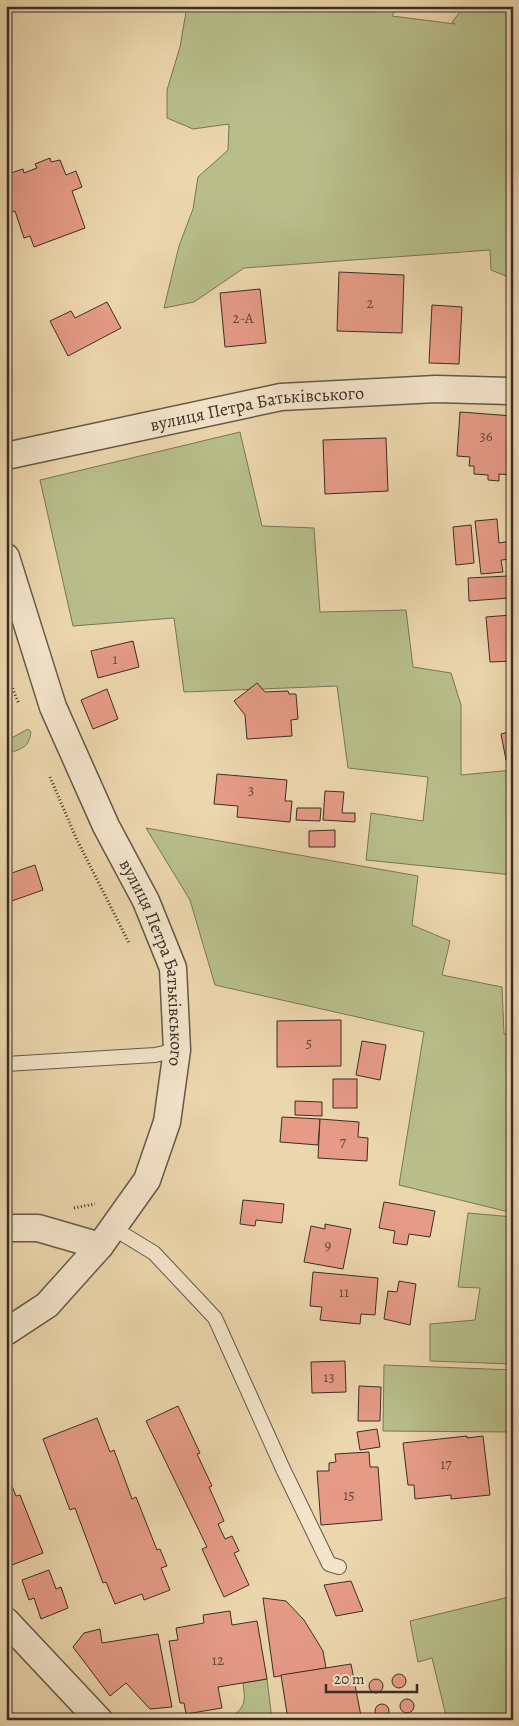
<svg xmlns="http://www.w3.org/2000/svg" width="519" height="1726" font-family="Alegreya,serif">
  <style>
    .green { fill: #b7be8a; stroke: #787659 }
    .building { fill: #e69b87; stroke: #3a2f28 }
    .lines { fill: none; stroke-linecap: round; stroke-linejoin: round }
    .lane-casing { stroke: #665949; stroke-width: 16 }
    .street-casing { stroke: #665949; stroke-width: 29 }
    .path { stroke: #3a2f28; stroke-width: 3; stroke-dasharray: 1 2.5; stroke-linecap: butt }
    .lane { stroke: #f3e4ca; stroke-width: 14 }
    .street { stroke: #f3e4ca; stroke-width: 26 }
    .labels { text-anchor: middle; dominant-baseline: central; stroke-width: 4.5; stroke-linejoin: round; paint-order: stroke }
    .number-label { font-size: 15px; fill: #654a40 }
    .street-label { font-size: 18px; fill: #3a2f28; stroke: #f3e4ca }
  </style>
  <rect width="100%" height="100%" fill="#ecd6ad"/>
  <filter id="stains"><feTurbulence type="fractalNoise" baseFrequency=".004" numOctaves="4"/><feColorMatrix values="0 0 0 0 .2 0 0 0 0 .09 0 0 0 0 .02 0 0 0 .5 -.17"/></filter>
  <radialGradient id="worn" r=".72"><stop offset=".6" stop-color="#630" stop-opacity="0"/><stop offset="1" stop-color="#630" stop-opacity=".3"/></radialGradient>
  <g class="green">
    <polygon points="187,6 397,6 392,16 455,24 452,22 465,6 513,6 513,279 491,270 490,250 244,268 194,302 164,308 179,246 193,209 198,177 228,150 229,124 193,129 167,118 167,90 180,47"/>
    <polygon points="240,432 262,526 314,528 320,612 406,610 413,667 451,673 461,705 461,775 513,770 513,875 366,860 371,813 423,821 428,777 348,768 337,686 184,692 174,618 73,626 40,480"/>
    <path d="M28,729L31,732C29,748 21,749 6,754V741Z"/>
    <polygon points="146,828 418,876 412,925 450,941 442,975 502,987 504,1034 513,1035 513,1213 399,1185 424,1032 215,985 190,900"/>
    <polygon points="468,1213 513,1217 513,1364 430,1361 430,1324 475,1320 480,1288 458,1287"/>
    <polygon points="384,1365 513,1370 513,1432 383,1431"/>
    <polygon points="513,1596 513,1720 447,1720 432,1658 418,1662 410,1621"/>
    <path d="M267,1679L272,1720H228C245,1707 246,1704 243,1683Z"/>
  </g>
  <g class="building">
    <polygon points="50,158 51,162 60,160 66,175 76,171 82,187 72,191 85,228 34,247 30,236 24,238 15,211 7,214 6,196 9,195 6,179 9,178 8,174 23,169 24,173 37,168 35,164"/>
    <polygon points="339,272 404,275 402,333 337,331"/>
    <polygon points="260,289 266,343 225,347 220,293"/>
    <polygon points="107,302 121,328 68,356 50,321 71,311 75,318"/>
    <polygon points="432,305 462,307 459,364 429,363"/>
    <polygon points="460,412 513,416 513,475 499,474 499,481 488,480 488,475 474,474 474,466 469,466 470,457 457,456"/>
    <polygon points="386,438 388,491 325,494 323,440"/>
    <polygon points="497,519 499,543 510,541 512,559 501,560 503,572 481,574 475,521"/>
    <polygon points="471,525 474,563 456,565 453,527"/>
    <polygon points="508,576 509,598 469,601 468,578"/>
    <polygon points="511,615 513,661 490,662 486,617"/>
    <polygon points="133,641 139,667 98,678 91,651"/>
    <polygon points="257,683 265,692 288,691 289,694 296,694 298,719 291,720 292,736 247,739 245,715 234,701"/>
    <polygon points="107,689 118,719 93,729 81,700"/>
    <polygon points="513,731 513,759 506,760 501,734"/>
    <polygon points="217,774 287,780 285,801 292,801 290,822 237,817 238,806 214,804"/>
    <polygon points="325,791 344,792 342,813 355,813 355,822 323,820"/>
    <polygon points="297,808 321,808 320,821 296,820"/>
    <polygon points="335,830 335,847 309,847 309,831"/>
    <polygon points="35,865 43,890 6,903 6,875"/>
    <polygon points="513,907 513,933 508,908"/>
    <polygon points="341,1020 341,1066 277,1067 277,1021"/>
    <polygon points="362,1041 386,1045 380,1080 356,1075"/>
    <rect x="333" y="1079" width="24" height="29"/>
    <polygon points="295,1101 322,1102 322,1116 295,1115"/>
    <polygon points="282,1117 320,1119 318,1145 280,1142"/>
    <polygon points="320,1119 359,1122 358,1137 368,1138 367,1161 318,1158"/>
    <polygon points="243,1200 284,1204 282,1223 256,1220 255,1226 240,1224"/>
    <polygon points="384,1202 435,1211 430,1237 409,1234 407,1245 393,1243 395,1231 379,1228"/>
    <polygon points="325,1224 351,1229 343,1269 304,1262 311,1226 325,1229"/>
    <polygon points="313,1272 378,1278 375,1315 361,1314 360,1324 320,1320 322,1307 310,1306"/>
    <polygon points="399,1281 416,1284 410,1325 384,1319 388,1291 397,1292"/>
    <polygon points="345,1361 346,1392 312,1393 311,1362"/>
    <polygon points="359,1386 381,1387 380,1421 358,1421"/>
    <polygon points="178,1406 200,1453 197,1454 212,1486 209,1487 224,1521 218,1524 225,1539 232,1536 239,1551 234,1553 249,1585 224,1597 202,1549 207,1547 146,1421"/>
    <polygon points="97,1418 110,1452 114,1450 132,1499 136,1497 157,1550 160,1549 167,1566 161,1568 170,1590 144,1600 142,1594 115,1604 106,1582 103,1583 75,1508 70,1510 43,1439"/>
    <polygon points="377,1429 380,1447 360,1450 357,1432"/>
    <polygon points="467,1436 467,1438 483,1436 490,1495 451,1499 451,1495 415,1499 414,1485 408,1485 403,1443"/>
    <polygon points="369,1452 370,1467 378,1467 382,1520 321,1525 317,1471 329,1471 329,1463 336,1462 335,1454"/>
    <polygon points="9,1479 16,1496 20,1495 43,1553 12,1565 6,1550 6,1481"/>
    <polygon points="49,1570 56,1589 61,1587 68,1608 41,1619 34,1598 29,1600 22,1580"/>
    <polygon points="351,1581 363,1611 336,1616 324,1585"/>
    <polygon points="263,1598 286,1601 304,1620 323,1651 326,1668 274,1677"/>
    <polygon points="230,1611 232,1625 257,1621 267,1679 218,1687 222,1708 186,1714 184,1703 180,1703 169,1641 178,1640 176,1628 204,1623 203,1615"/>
    <polygon points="100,1629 102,1643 158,1634 172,1707 150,1709 126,1683 110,1696 73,1647 84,1633"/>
    <polygon points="351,1664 361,1716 322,1720 321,1714 288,1720 281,1675"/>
    <circle cx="399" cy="1681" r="7"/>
    <circle cx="376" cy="1686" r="7"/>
    <circle cx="407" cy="1706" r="7"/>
    <circle cx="382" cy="1711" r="7"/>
  </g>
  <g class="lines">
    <g class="lane-casing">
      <g id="lane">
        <polyline points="6,1064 155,1055 177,1050"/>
        <polyline points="113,1228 154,1253 215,1318 283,1469 329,1564 339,1567"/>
      </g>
    </g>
    <g class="street-casing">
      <g id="street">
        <path id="s1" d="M6,456L281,397L436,389L513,391"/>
        <path id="s2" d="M6,557L53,707L106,826L146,901L173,968L177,1050L167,1122L147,1180L100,1246L47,1305L6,1332"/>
        <polyline points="6,1228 38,1228 100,1246"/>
        <polyline points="6,1621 99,1720"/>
      </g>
    </g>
    <g class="path">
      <polyline points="6,672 19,704"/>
      <polyline points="50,777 77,840 129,943"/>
      <polyline points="74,1208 95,1204"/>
    </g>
    <use href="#lane" class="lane"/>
    <use href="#street" class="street"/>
  </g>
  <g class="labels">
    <g class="number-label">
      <text x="370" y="303">2</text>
      <text x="243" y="318">2-А</text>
      <text x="486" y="436">36</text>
      <text x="115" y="659">1</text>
      <text x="251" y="790">3</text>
      <text x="309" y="1043">5</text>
      <text x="343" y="1142">7</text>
      <text x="328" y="1245">9</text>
      <text x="344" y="1292">11</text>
      <text x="329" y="1377">13</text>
      <text x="446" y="1464">17</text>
      <text x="349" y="1495">15</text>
      <text x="218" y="1660">12</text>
    </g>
    <g class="street-label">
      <text stroke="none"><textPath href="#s1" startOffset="256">вулиця Петра Батьківського</textPath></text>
      <text stroke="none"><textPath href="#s2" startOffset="435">вулиця Петра Батьківського</textPath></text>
    </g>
  </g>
  <rect width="519" height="1726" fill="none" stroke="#ecd6ad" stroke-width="25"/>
  <rect x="8" y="8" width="504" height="1711" fill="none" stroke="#3a2f28" stroke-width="2.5"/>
  <rect x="12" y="12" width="494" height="1701" fill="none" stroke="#3a2f28"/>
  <path d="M326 1684v8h91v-8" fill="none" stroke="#3a2f28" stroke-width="2.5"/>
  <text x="334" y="1684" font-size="15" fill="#3a2f28" stroke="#f3e4ca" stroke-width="4" paint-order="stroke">20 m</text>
  <rect width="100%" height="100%" filter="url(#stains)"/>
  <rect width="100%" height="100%" fill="url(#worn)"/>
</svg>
